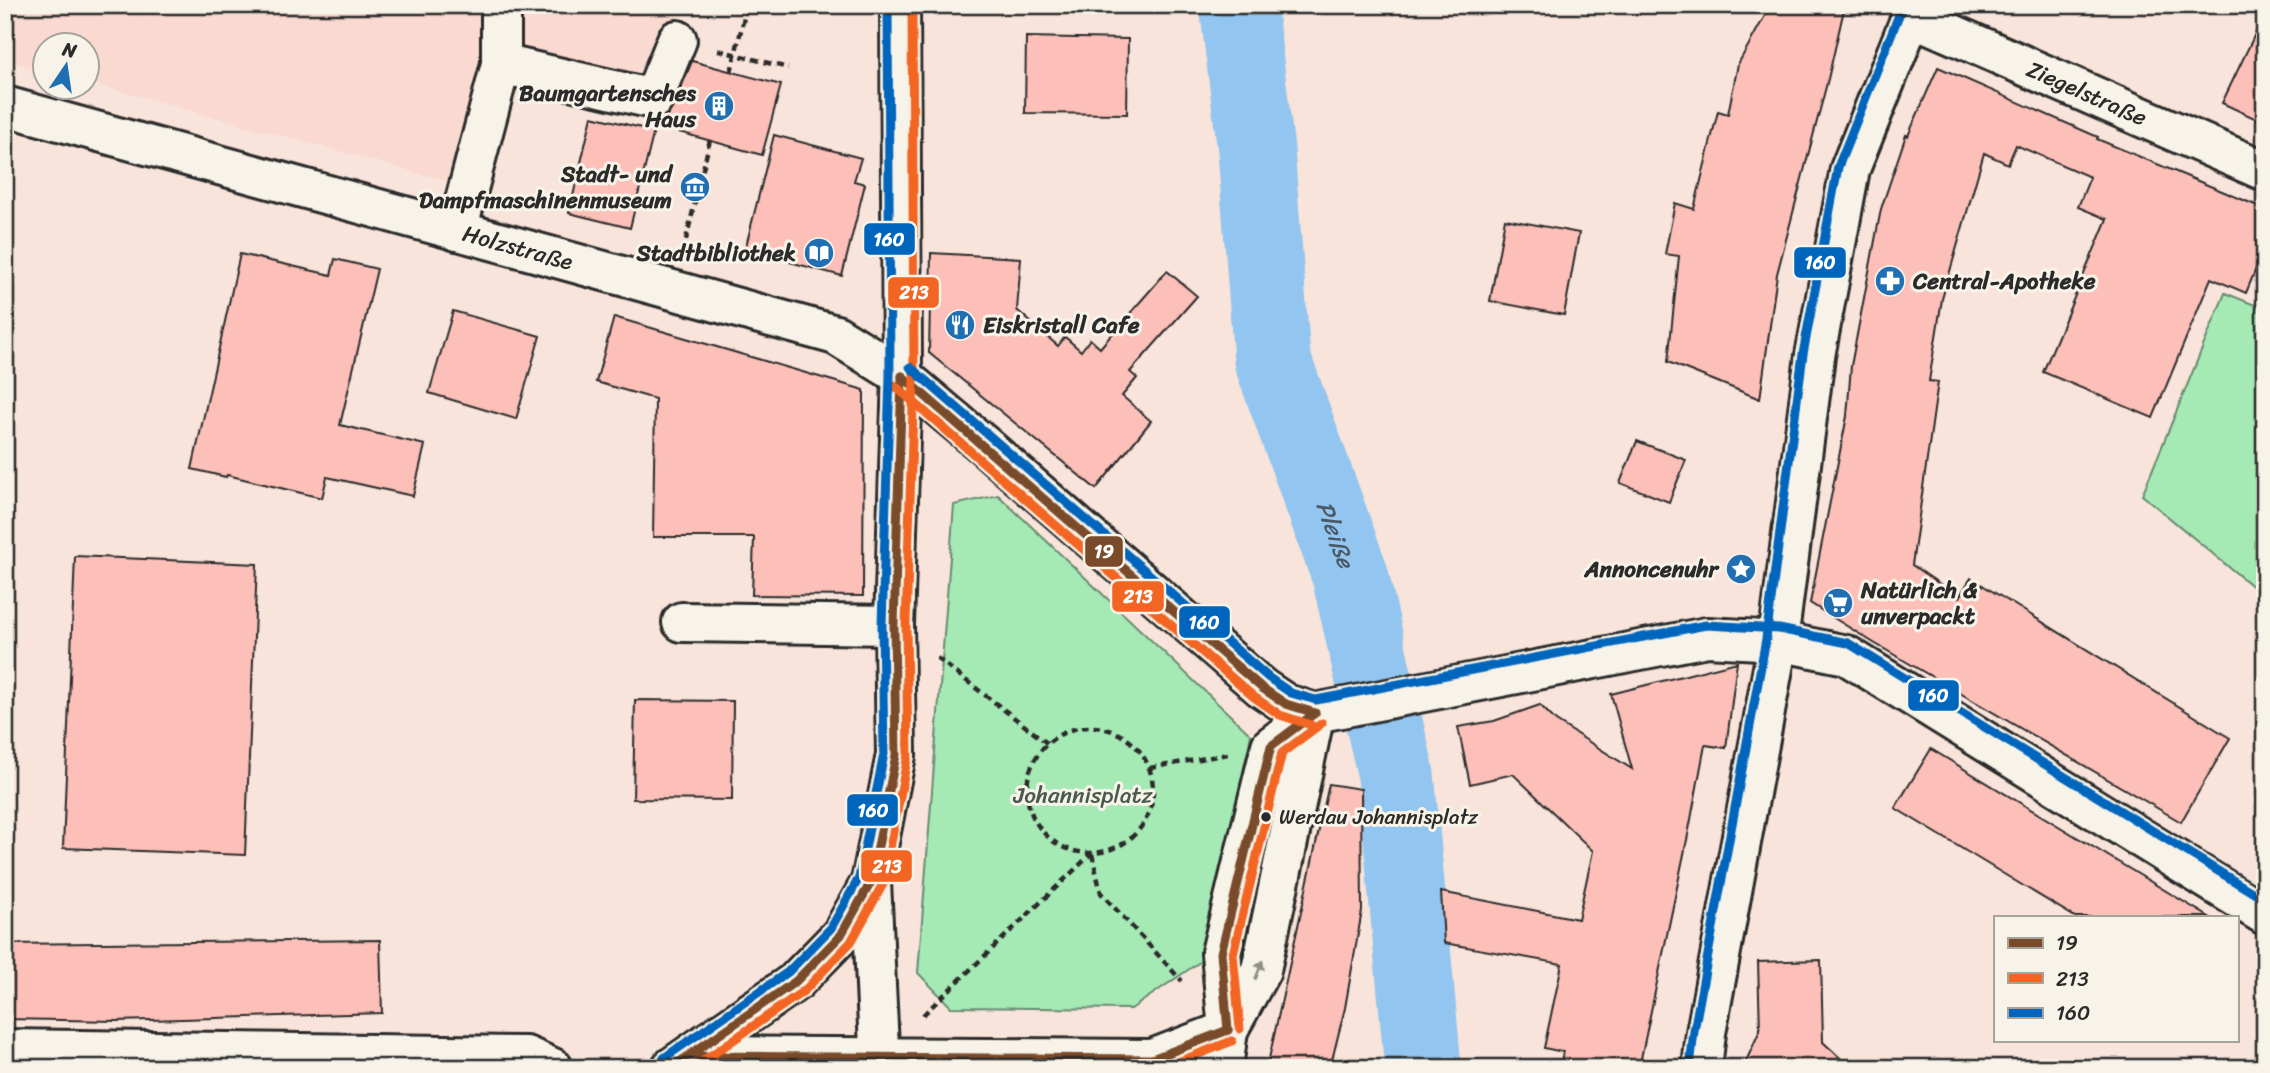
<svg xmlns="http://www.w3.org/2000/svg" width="2270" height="1073" font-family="Sriracha,sans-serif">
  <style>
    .built { fill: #f9d9d0 }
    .green { fill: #a5e9b5; stroke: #688a70; stroke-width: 2 }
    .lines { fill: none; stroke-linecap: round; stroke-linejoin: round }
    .river { stroke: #92c5ef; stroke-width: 77 }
    .building { fill: #fcc0b9; stroke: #2b2b2b; stroke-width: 2 }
    .minor-casing { stroke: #2b2b2b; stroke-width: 44 }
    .path { stroke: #2b2b2b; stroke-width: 4.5; stroke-dasharray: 7 5; stroke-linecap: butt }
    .minor { stroke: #f7f3e8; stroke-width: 38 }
    .bus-1-casing { stroke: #f7f3e8; stroke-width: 14 }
    .bus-2-casing { stroke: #f7f3e8; stroke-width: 14 }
    .bus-3-casing { stroke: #f7f3e8; stroke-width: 14 }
    .bus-1 { stroke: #7a4b2a; stroke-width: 9 }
    .bus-2 { stroke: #f26522; stroke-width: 9 }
    .bus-3 { stroke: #0065bd; stroke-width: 9 }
    .oneway { fill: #918f8a }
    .bus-dot { fill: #2b2b2b; stroke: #f7f3e8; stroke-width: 2.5 }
    .labels { text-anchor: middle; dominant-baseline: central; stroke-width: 6; stroke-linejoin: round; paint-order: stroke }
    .bus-label { font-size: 21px; fill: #2b2b2b; stroke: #f7f3e8; text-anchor: start }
    .poi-label { font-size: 23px; font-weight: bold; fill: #2b2b2b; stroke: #f7f3e8; text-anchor: end }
    .street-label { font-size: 23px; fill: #2b2b2b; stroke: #f7f3e8 }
    .park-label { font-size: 23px; fill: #4a5a4e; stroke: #f7f3e8 }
    .water-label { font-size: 24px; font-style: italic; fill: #4a5966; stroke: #f7f3e8 }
    .line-badge { stroke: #f7f3e8; stroke-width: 2.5 }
    .badge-label { font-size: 19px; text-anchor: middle; font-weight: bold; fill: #fff }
  </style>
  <rect width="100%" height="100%" fill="#f8e4da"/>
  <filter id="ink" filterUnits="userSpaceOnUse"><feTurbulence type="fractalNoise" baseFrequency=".0143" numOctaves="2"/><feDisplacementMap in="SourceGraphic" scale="14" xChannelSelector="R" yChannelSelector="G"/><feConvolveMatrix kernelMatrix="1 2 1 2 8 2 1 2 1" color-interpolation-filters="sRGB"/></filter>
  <g filter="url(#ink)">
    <polygon class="built" points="5,5 681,5 652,92 535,62 507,103 491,193 88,82 88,46 46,46 45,71 5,59"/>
    <g class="green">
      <polygon points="2225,293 2265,309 2265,597 2142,495"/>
      <polygon points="998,495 1251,735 1204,959 1131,1009 951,1007 918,973 954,505"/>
    </g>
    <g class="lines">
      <path class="river" id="s1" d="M1238,5L1256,150L1272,359L1350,575L1396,775L1423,1068"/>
    </g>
    <g class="building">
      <polygon points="1771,5 1845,5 1828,79 1777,274 1760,399 1668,362 1679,256 1665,254 1675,203 1694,209 1718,111 1728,114 1738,64"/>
      <polygon points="2265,13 2265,123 2222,103"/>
      <polygon points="1026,37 1128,39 1127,114 1025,113"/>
      <polygon points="692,61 781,85 762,155 657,126 659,120 668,115 673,107"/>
      <polygon points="1938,67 2098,137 2097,139 2265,209 2265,247 2246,293 2211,278 2153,418 2043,372 2107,219 2078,207 2090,177 2016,145 2008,164 1984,153 1942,299 1929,381 1938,382 1912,565 1959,597 1971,578 2230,738 2181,822 1874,643 1810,603 1847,416 1851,366 1881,209 1906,135 1908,136"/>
      <polygon points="592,116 654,131 630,228 569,213"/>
      <polygon points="774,135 861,158 854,181 865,184 842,276 745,250"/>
      <polygon points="1505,219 1579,233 1564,315 1490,301"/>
      <polygon points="931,253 1021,258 1017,310 1058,346 1065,337 1081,351 1090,339 1100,348 1167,271 1197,296 1130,372 1137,378 1122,396 1151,421 1096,489 929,353"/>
      <polygon points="240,254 331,275 335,259 377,269 340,425 425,445 413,496 327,477 322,498 227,475 226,477 192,469"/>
      <polygon points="453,311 540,336 516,419 429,393"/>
      <polygon points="614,317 864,390 863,596 752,595 754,537 653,537 655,399 596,382"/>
      <polygon points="1637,441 1686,460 1669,502 1620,483"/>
      <polygon points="75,556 257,564 245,855 63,848"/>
      <polygon points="1737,662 1726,748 1705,745 1688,835 1639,1068 1560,1068 1563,1052 1544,1048 1562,964 1444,943 1441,892 1578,919 1593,851 1513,774 1470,784 1458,727 1494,721 1540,705 1556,721 1632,769 1611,694"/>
      <polygon points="635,700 733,701 732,800 633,799"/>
      <polygon points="1931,749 2118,862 2209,917 2075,917 2017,882 1895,808"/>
      <polygon points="1329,784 1361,789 1362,911 1345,1008 1330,1068 1267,1068"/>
      <polygon points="380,940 382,1013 117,1021 5,1019 5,944"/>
      <polygon points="1821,960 1823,1042 1851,1068 1743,1068 1760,1030 1758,962"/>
    </g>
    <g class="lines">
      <g class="minor-casing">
        <g id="minor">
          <path id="s2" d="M1911,16L2265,171"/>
          <polyline points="501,64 653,99 677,40"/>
          <path id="s3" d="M5,106L836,335L902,376L984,445L1262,688L1286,704L1315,713L1707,637L1778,641L1846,655L2265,915"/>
          <polyline points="457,231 501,64 501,5"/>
          <polyline points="682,622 894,625"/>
          <polyline points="871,882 880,1068"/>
          <polyline points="5,1049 526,1056 553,1068"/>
          <polyline points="690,1056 1152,1059 1228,1030 1261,970 1315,713"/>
          <polyline points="671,1068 796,981 841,935 871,882 896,755 894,625 902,376 900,5"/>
          <polyline points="1223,1068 1228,1030 1221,953 1271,746 1315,713"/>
          <polyline points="1702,1068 1706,1033 1778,641 1815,356 1850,169 1916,5"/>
        </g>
      </g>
      <g class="path">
        <polyline points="718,50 788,68"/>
        <polyline points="731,72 747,5"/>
        <polyline points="683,252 710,140"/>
        <polyline points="937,658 1047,743"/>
        <circle cx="1090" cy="790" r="63"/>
        <polyline points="1150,768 1228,754"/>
        <polyline points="1092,854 1101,893 1182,981"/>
        <polyline points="923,1015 1091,854"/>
      </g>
      <use href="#minor" class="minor"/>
      <g class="bus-1-casing">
        <g id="bus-1">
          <polyline points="902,376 1262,688 1286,704 1315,713"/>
          <polyline points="1228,1030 1221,953 1271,746 1315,713"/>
          <polyline points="690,1056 1152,1059 1228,1030"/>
          <polyline points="671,1068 796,981 841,935 871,882 896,755 894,625 902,376"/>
        </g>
      </g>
      <g class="bus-2-casing">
        <g id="bus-2">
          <polyline points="894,385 1254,697 1280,715 1311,725"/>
          <polyline points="1240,1029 1233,954 1282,753 1322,723"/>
          <polyline points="693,1068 805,990 851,942 883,884 908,755 906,625 914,376 912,5"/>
          <polyline points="1163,1068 1232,1041"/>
        </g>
      </g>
      <g class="bus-3-casing">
        <g id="bus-3">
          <polyline points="910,367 1269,678 1291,693 1316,700 1706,625 1779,629 1848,643 2265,900"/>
          <polyline points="664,1058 788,972 831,928 859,878 884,754 882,625 890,376 888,5"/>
          <polyline points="1690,1067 1694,1031 1766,639 1803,354 1838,167 1903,5"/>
        </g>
      </g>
      <use href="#bus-1" class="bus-1"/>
      <use href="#bus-2" class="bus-2"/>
      <use href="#bus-3" class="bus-3"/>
    </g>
    <defs><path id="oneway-solid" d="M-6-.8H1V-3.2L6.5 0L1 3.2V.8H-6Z" transform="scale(1.75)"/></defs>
    <use class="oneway" href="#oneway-solid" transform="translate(1259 970) rotate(-69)"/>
  </g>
  <defs>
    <g id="building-disc" transform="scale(1.575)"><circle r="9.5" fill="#1f6fb2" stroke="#f7f3e8"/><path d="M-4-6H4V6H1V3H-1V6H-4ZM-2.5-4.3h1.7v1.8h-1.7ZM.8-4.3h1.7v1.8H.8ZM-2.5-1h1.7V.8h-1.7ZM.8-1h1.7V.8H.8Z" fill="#fff"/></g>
    <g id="museum-disc" transform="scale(1.575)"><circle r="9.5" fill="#1f6fb2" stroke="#f7f3e8"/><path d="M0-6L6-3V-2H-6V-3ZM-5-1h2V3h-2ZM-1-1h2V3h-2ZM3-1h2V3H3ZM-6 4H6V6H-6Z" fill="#fff"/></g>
    <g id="library-disc" transform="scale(1.575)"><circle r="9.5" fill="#1f6fb2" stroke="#f7f3e8"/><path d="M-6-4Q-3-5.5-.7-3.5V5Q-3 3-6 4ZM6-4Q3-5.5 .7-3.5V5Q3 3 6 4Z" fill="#fff"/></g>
    <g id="pharmacy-disc" transform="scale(1.575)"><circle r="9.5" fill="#1f6fb2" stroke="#f7f3e8"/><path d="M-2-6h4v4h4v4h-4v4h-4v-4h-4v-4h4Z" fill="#fff"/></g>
    <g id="restaurant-disc" transform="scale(1.575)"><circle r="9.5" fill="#1f6fb2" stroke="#f7f3e8"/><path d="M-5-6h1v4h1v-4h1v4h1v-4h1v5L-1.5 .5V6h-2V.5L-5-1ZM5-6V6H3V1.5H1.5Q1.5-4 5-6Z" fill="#fff"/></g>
    <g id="sight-disc" transform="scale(1.575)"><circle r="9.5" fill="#1f6fb2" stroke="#f7f3e8"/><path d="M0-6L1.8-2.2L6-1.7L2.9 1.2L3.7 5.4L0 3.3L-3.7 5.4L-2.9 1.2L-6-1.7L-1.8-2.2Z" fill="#fff"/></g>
    <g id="supermarket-disc" transform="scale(1.575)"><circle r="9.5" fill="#1f6fb2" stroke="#f7f3e8"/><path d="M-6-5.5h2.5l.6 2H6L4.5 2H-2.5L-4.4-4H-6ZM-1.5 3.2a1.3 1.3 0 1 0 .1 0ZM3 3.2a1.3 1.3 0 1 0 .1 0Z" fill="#fff"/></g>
  </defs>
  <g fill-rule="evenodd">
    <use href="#building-disc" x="719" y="106"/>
    <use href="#museum-disc" x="695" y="187"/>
    <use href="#library-disc" x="819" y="253"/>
    <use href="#pharmacy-disc" x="1890" y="281"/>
    <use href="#restaurant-disc" x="960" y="325"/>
    <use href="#sight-disc" x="1741" y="569"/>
    <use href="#supermarket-disc" x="1838" y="603"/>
  </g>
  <circle class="bus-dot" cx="1266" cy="817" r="6"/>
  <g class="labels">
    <g class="bus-label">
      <text x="1279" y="817">Werdau Johannisplatz</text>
    </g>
    <g class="poi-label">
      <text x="696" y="93">Baumgartensches<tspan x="696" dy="26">Haus</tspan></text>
      <text x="672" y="174">Stadt- und<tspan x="672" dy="26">Dampfmaschinenmuseum</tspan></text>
      <text x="796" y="253">Stadtbibliothek</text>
      <text x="1913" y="281" text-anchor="start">Central-Apotheke</text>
      <text x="983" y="325" text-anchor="start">Eiskristall Cafe</text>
      <text x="1718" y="569">Annoncenuhr</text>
      <text x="1861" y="590" text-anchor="start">Natürlich &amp;<tspan x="1861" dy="26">unverpackt</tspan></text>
    </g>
    <g class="street-label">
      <text stroke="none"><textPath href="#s2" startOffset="192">Ziegelstraße</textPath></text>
      <text stroke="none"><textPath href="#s3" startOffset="532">Holzstraße</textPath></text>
    </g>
    <g class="park-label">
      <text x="1083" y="795">Johannisplatz</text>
    </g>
    <g class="water-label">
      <text stroke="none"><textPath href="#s1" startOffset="542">Pleiße</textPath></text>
    </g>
  </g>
  <g class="line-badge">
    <rect x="863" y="222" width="53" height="34" rx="7" fill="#0065bd"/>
    <rect x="1793" y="246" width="54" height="33" rx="7" fill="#0065bd"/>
    <rect x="887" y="276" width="53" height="33" rx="7" fill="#f26522"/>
    <rect x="1084" y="535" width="40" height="33" rx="7" fill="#7a4b2a"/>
    <rect x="1111" y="580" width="54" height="33" rx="7" fill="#f26522"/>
    <rect x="1178" y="605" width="53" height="34" rx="7" fill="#0065bd"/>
    <rect x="1907" y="679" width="53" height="33" rx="7" fill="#0065bd"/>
    <rect x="846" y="793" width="53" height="34" rx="7" fill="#0065bd"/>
    <rect x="860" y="849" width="53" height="34" rx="7" fill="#f26522"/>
  </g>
  <g class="badge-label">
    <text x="889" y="246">160</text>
    <text x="1820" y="269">160</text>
    <text x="914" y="299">213</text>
    <text x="1104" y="558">19</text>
    <text x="1138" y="603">213</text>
    <text x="1204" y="629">160</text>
    <text x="1933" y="702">160</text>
    <text x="873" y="817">160</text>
    <text x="887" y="873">213</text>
  </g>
  <rect width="2270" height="1073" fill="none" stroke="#f7f3e8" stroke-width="28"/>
  <rect x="14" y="14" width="2242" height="1045" fill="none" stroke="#2b2b2b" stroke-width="2.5" filter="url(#ink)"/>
  <rect x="1994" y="916" width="245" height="126" fill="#f7f3e8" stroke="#a5a39c" stroke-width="2"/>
  <rect x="2008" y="938" width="35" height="10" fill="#7a4b2a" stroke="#a5a39c" stroke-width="2"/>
  <text x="2056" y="950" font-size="21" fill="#2b2b2b">19</text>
  <rect x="2008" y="973" width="35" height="10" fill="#f26522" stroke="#a5a39c" stroke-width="2"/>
  <text x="2056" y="986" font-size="21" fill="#2b2b2b">213</text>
  <rect x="2008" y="1008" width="35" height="10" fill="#0065bd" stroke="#a5a39c" stroke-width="2"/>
  <text x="2056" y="1020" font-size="21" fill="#2b2b2b">160</text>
  <g transform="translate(66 66) rotate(13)"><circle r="33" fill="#f7f3e8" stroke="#a5a39c" stroke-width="2"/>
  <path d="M0-5L12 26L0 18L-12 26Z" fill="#1f6fb2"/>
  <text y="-10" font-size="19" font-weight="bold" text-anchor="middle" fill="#2b2b2b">N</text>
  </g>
</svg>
